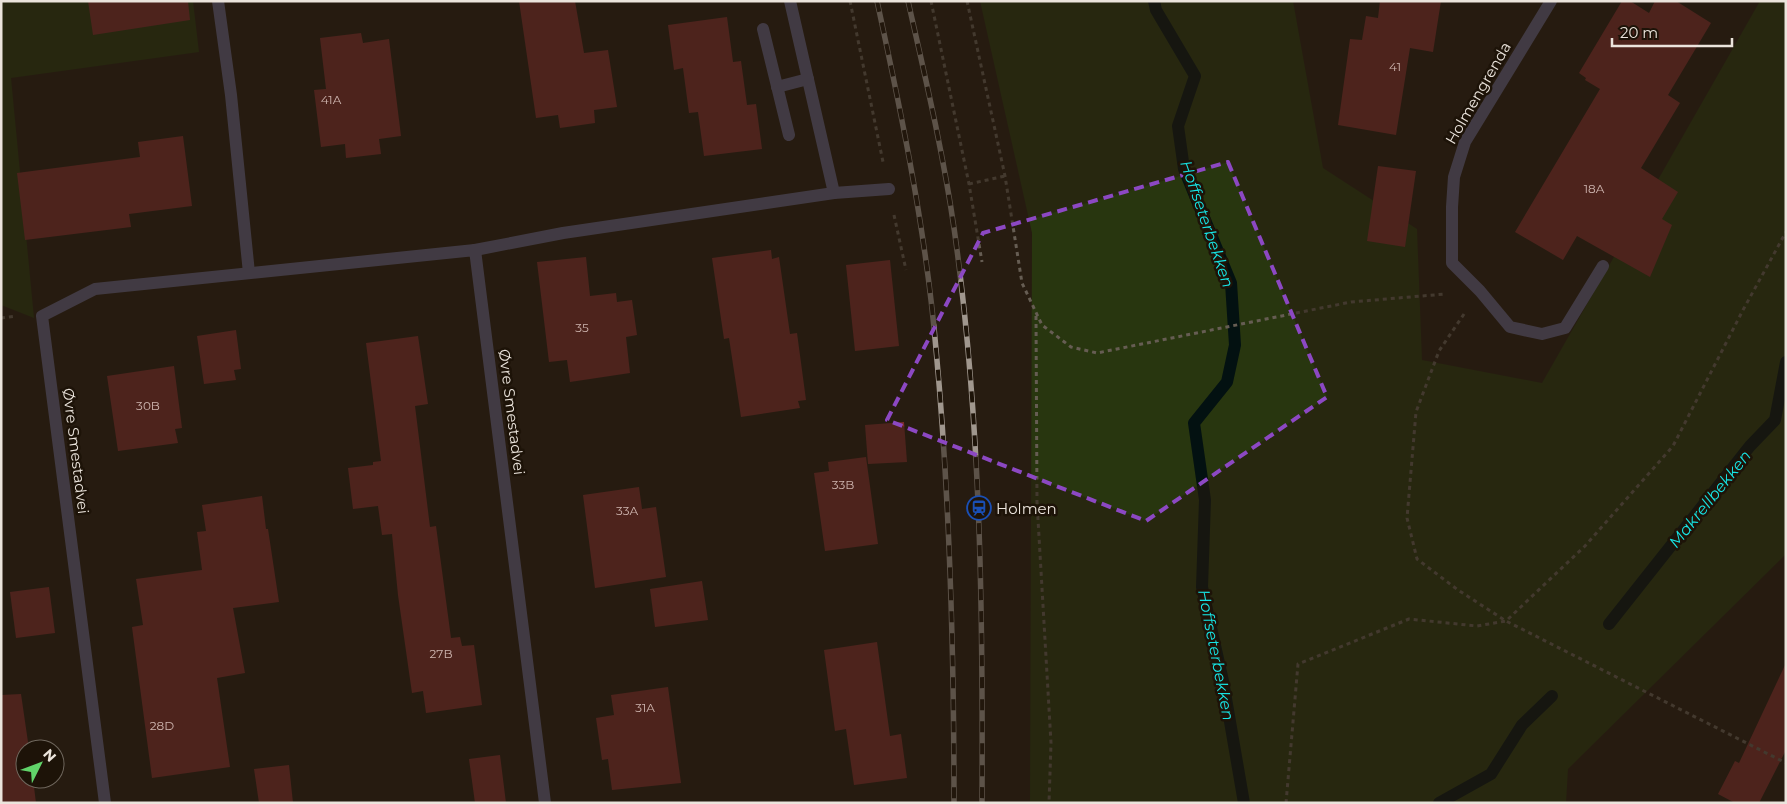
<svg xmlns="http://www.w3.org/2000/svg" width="1787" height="804" font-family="Montserrat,sans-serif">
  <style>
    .green { fill: #28360f }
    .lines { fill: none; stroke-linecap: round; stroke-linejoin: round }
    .stream { stroke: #031111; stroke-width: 12 }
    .building { fill: #7c2d2c }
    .path { stroke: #665d53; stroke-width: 3; stroke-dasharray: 4 4; stroke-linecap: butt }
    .lane { stroke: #636181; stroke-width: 12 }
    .street { stroke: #636181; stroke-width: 12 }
    .rail-casing { stroke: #a0978e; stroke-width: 5.5 }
    .rail { stroke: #1d1308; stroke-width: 4; stroke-dasharray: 11; stroke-linecap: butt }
    .marked { fill: none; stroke: #8c48c3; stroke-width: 4; stroke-dasharray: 10 6; stroke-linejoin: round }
    .labels { text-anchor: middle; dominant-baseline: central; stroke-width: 5; stroke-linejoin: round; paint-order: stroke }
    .number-label { font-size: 12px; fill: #cfb6b0 }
    .street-label { font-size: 15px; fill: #ebe4dc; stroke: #1d1308 }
    .poi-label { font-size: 15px; fill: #ebe4dc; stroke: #1d1308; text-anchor: start }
    .water-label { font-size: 16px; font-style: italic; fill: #17e4e5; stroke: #1d1308 }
  </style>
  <rect width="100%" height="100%" fill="#271c11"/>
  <g class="green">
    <polygon points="1,1 193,1 199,52 11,78 34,318 1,305"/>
    <polygon points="980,1 1293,1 1323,168 1417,229 1422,360 1542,383 1760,1 1786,1 1786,554 1568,769 1566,803 1030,803 1032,233"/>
  </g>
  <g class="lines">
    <g class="stream">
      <polyline points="1154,1 1156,10 1195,76 1178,126 1184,169 1231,283 1235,345 1227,382 1194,423 1205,500 1202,587 1223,681 1244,803"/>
      <polyline points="1609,624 1750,446 1775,420 1786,362"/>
      <polyline points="1439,803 1491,774 1522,725 1552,696"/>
    </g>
  </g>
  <g class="building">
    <polygon points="88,1 188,1 190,20 93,35"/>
    <polygon points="519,1 575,1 584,53 608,50 617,107 594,110 595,123 560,128 558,115 536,118"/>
    <polygon points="1380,1 1441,1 1433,52 1410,48 1396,135 1338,125 1350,39 1362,40 1366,16 1378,18"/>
    <polygon points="1622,1 1630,1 1649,13 1655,1 1676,1 1711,23 1668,95 1680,103 1641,168 1678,192 1662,219 1672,225 1650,277 1577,236 1563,260 1515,232 1600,89 1585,80 1586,78 1579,73"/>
    <polygon points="727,17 733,62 741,61 747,105 756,104 762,149 704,156 698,112 689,113 683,68 674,70 668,25"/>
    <polygon points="361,33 363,43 389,39 401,136 379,139 381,154 346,158 345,144 321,147 314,90 326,89 320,38"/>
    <polygon points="183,136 192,206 129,214 131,227 25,240 17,173 140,157 138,142"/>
    <polygon points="1378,166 1416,171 1405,247 1367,241"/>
    <polygon points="771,250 772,259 779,257 790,334 797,333 806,400 798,401 800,408 741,417 729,338 724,339 712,258"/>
    <polygon points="586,257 590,296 616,293 617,302 632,300 637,335 626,337 630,373 570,382 567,360 549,362 537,262"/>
    <polygon points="890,260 899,346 855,351 846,265"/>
    <polygon points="236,330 241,369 234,370 236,380 204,384 197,336"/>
    <polygon points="418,336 428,404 415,406 430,527 436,526 451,638 460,637 462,646 474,645 482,705 426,713 423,691 412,693 398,595 392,534 382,535 378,506 353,509 348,468 373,465 373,462 381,461 366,343"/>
    <polygon points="174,366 182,428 175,429 178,443 118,451 107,376"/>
    <polygon points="904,422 907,462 868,464 865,425"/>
    <polygon points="866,457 878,544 825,551 814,473 829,471 828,462"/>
    <polygon points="639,487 642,509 656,507 666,577 595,588 583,495"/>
    <polygon points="262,496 266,529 268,529 279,602 233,608 245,673 217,678 230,767 152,778 132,627 143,625 136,579 202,570 197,532 206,531 202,505"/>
    <polygon points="702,581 708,620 655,627 650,589"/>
    <polygon points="49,587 55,633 16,638 10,592"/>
    <polygon points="877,642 890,736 901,734 907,778 854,785 846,729 835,731 824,650"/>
    <polygon points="1786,663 1786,750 1759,803 1735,803 1718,794 1735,761 1739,763"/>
    <polygon points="668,687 681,783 612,790 608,759 602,760 596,718 614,715 611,695"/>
    <polygon points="21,694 29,749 25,749 25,779 33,779 36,803 1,803 1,695"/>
    <polygon points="500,755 506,803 475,803 469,759"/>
    <polygon points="289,765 293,803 259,803 254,769"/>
  </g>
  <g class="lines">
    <g class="path">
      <polyline points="850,1 883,162"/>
      <polyline points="931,1 969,184 982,262"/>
      <polyline points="967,1 1005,176 1022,283 1042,325 1071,347 1097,353 1351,302 1445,294"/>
      <polyline points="969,184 1005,176"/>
      <polyline points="894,215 906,270"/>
      <polyline points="1464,314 1439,351 1416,412 1407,518 1417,559 1458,590 1506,621 1786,763"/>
      <polyline points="1036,316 1037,502 1051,743 1049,803"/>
      <polyline points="1,318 16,316"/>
      <polyline points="1286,803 1298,664 1409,619 1477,626 1506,621 1585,546 1673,446 1743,310 1786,232"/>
    </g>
    <g class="lane">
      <polyline points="763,29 789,135"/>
      <polyline points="777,87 808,79"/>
    </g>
    <g class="street">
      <polyline points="218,1 231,95 249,273"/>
      <polyline points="790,1 834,193"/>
      <polyline points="1551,1 1465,142 1454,177 1452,207 1452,263 1480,291 1510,327 1542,334 1565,328 1603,266"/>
      <polyline points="475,250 563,233 834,193 889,189"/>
      <polyline points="105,803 42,316 95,289 475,250 545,803"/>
    </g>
    <g class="rail-casing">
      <g id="rail">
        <path d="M877,1C902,116 926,232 936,349C950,500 954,651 954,803"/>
        <path d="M908,1C925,76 943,152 954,228C981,418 983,611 982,803"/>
      </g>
    </g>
    <use href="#rail" class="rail"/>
  </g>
  <path d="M0 0H1787V804H0ZM1228,162L1327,397L1146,521L887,420L983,233Z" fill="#271c11" fill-opacity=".55" fill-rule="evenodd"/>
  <path class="marked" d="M1228,162L1327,397L1146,521L887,420L983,233Z"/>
  <defs>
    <g id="station-ring" transform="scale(1.25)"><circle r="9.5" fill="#1d1308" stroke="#1a4fb4" stroke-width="1.5"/><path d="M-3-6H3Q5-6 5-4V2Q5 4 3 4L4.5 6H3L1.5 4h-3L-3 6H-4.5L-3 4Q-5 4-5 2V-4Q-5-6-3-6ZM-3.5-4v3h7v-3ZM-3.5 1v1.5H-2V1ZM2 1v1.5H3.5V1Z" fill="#1a4fb4"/></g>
  </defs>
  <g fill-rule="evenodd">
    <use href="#station-ring" x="979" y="508"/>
  </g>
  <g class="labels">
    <g class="number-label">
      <text x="1395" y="66">41</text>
      <text x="331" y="99">41A</text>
      <text x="1594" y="188">18A</text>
      <text x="582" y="327">35</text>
      <text x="148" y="405">30B</text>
      <text x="843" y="484">33B</text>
      <text x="627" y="510">33A</text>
      <text x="441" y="653">27B</text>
      <text x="645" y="707">31A</text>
      <text x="162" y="725">28D</text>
    </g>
    <g class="street-label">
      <text transform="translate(1478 93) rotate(-60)">Holmengrenda</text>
      <text transform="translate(512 412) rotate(83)">Øvre Smestadvei</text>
      <text transform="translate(76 451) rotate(83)">Øvre Smestadvei</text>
    </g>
    <g class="poi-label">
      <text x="996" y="508">Holmen</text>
    </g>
    <g class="water-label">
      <text transform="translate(1207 224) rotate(71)">Hoffseterbekken</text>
      <text transform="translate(1710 499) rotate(-51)">Makrellbekken</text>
      <text transform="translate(1216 655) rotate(79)">Hoffseterbekken</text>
    </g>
  </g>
  <rect width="1787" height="804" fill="none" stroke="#ebe4dc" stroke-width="5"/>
  <g transform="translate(40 764) rotate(48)"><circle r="24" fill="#1d1308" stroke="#6f675d"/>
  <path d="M0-4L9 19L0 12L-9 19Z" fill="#61d46a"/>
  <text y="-8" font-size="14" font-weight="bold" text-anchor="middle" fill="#ebe4dc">N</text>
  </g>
  <path d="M1612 38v8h120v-8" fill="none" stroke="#ebe4dc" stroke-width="2.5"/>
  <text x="1620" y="38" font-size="15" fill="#ebe4dc" stroke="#1d1308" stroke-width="4" paint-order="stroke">20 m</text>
</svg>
